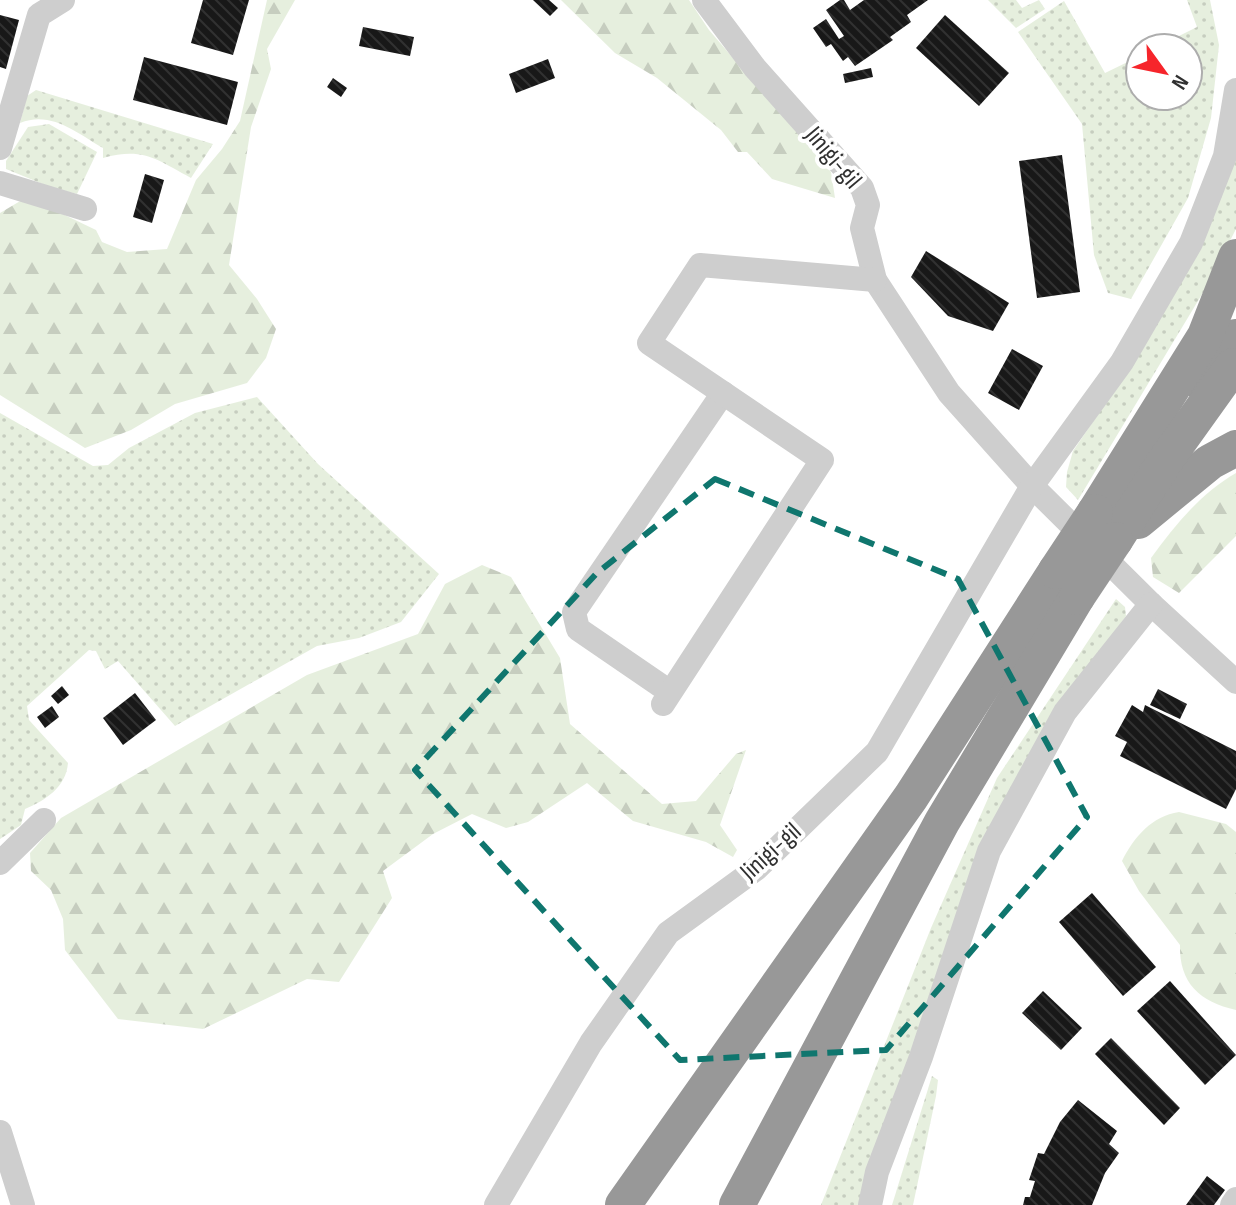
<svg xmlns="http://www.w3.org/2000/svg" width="1236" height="1205" font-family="'Sofia Sans Condensed',sans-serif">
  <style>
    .grass { fill: url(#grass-dots) }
    .forest { fill: url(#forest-firs) }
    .building { fill: url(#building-back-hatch) }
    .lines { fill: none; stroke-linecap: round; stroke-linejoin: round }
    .minor { stroke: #cecece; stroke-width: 24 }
    .highway { stroke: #989898; stroke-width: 36 }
    .highway-bridge { stroke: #989898; stroke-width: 36 }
    .marked { fill: none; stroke: #0f766e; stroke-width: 6; stroke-dasharray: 16 10; stroke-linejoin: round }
    .labels { text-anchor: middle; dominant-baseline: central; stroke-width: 8; stroke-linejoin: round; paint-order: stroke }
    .street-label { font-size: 26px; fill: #313131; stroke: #fff }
  </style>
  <defs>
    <pattern id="grass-dots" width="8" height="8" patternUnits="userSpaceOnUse" patternTransform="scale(2)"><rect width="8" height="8" fill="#e6efde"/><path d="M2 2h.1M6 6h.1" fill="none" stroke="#c6cdbf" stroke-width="1.8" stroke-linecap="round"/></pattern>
    <pattern id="forest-firs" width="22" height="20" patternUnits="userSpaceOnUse" patternTransform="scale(2)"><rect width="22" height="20" fill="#e6efde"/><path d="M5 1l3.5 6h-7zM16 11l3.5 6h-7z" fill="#c6cdbf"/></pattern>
    <pattern id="building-back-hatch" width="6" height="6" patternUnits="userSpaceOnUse" patternTransform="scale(2)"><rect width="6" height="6" fill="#181818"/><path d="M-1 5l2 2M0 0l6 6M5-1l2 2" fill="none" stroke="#313131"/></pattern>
  </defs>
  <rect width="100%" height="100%" fill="#fff"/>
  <g class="grass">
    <polygon points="988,0 1016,0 1022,8 1039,0 1045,9 1016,28"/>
    <polygon points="1187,0 1210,0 1219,45 1211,118 1188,198 1131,299 1108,293 1094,255 1082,124 1018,32 1064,1 1105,73 1140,56 1140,96 1188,96 1188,48 1155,48 1197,27"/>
    <path d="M36,90L213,144L191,178C156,159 143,147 103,158V148C77,133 51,110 20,123L27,96Z"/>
    <polygon points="49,124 97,152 77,194 50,187 6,169 6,161 28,127"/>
    <polygon points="1236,134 1236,229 1207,286 1078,500 1066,487 1067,472 1073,451 1129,369"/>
    <path d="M257,397L318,464L439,574L401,622L359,638L317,646L175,726L118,661L105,669L96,651L89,650L27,706L29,720L68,763C66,787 46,800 25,809L21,825L0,839V413L93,466L108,465L129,448L195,413Z"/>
    <polygon points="1116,599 1125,607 1126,616 1043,731 863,1205 821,1205 931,928 997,778"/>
    <polygon points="932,1076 938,1080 936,1096 913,1205 892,1205"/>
  </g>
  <g class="forest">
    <polygon points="267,0 295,0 267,49 271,69 251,127 229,265 257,299 276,329 266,358 247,383 175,404 131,430 85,448 0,395 0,213 27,197 96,230 102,242 127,252 167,249 196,180 222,149 240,121"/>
    <polygon points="561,0 689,0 709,30 831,172 835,198 772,179 747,152 738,152 721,130 657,78 615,53"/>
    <path d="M1236,473V536L1179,593L1153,577L1151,558C1174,526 1201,493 1236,473Z"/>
    <polygon points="482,565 511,577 560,658 570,724 662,804 696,801 736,754 746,750 720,825 737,850 733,857 706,842 633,821 587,783 528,822 506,828 472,814 433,834 383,871 392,898 339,982 307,979 203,1029 118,1019 65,950 63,919 51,890 31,871 30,853 61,818 307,675 418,634 445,584"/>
    <path d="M1179,812L1226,824L1236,832V1010C1200,1002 1179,983 1180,945L1139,891L1122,861C1134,837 1152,816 1179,812Z"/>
  </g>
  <g class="building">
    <polygon points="203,0 249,0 233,55 191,43"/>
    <polygon points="533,0 549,0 558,8 550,16"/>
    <polygon points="840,0 844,0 850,10 864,0 928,0 907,15 911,22 890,37 893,40 855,66 848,57 843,61 831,44 826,47 813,28 826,19 839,39 844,36 826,10"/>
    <polygon points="0,15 19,20 6,69 0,67"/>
    <polygon points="945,15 1009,73 979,106 916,48"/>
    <polygon points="363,27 414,37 410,56 359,46"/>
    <polygon points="144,57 238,82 227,125 133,100"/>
    <polygon points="548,59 555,78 516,93 509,74"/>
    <polygon points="871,68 873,77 845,83 843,74"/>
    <polygon points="333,78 347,88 341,97 327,87"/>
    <polygon points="1062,155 1080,292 1037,298 1019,161"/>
    <polygon points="145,174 164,180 152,223 133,217"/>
    <polygon points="926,251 1009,303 993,331 948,316 911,277"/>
    <polygon points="1012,349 1043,366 1019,410 988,393"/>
    <polygon points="62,686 69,695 58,704 51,696"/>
    <polygon points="1158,689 1187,704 1180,719 1150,705"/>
    <polygon points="135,693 156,720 123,745 103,718"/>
    <polygon points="1132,705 1143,712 1145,705 1236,751 1236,789 1226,809 1120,756 1127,742 1115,736"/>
    <polygon points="52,706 59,717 45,728 37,717"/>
    <polygon points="1092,893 1156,967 1123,996 1059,922"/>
    <polygon points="1170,981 1236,1055 1205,1085 1137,1011"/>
    <polygon points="1043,991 1082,1028 1061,1050 1022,1013"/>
    <polygon points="1111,1038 1180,1108 1164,1125 1095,1054"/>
    <polygon points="1078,1100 1117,1131 1109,1144 1119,1153 1105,1173 1092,1205 1023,1205 1025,1197 1030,1197 1035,1181 1029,1180 1038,1153 1044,1154 1060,1122"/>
    <polygon points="1207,1176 1225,1190 1214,1205 1186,1205"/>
  </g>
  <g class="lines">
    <g class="minor">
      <polyline points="704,0 755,68 862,188 868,205 862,228 875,280 949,393 1032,486 1151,604 1236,682"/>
      <polyline points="0,148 39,15 63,0"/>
      <polyline points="0,183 85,209"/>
      <polyline points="670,692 578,629 574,612 723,393"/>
      <polyline points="663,704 822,460 649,343 700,265 875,280"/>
      <polyline points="0,863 44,820"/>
      <polyline points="0,1132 23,1205"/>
      <polyline points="496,1205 591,1043 668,933 756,869 877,752 1032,486 1122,362 1191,243 1225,156 1236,90"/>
      <polyline points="870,1205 877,1172 921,1057 989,851 1065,712 1151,604"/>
      <polyline points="1232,1205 1236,1199"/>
    </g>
    <g class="highway">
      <polyline points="1197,380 1236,337"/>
      <polyline points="1095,512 1205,336 1236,257"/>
      <polyline points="1138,521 1210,462 1236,448"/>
      <polyline points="1115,540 1165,461 1233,366"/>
      <polyline points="623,1205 911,797 1056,571"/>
      <polyline points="737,1205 942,822 1077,597"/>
    </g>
    <g class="highway-bridge">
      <polyline points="1056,571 1095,512"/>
      <polyline points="1077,597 1115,540"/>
    </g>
  </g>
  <path class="marked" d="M715,479L958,579L1087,817L886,1050L680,1060L415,770L597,573Z"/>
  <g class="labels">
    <g class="street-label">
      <text transform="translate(833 158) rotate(50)">Jinigi-gil</text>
      <text transform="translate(771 852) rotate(-42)">Jinigi-gil</text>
    </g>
  </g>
  <g transform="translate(1164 72) rotate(123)"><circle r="38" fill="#ffffff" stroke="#adadad" stroke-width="2"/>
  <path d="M0-6L14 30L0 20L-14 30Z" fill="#f6252b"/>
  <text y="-12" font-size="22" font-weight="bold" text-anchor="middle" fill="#313131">N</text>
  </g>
</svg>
